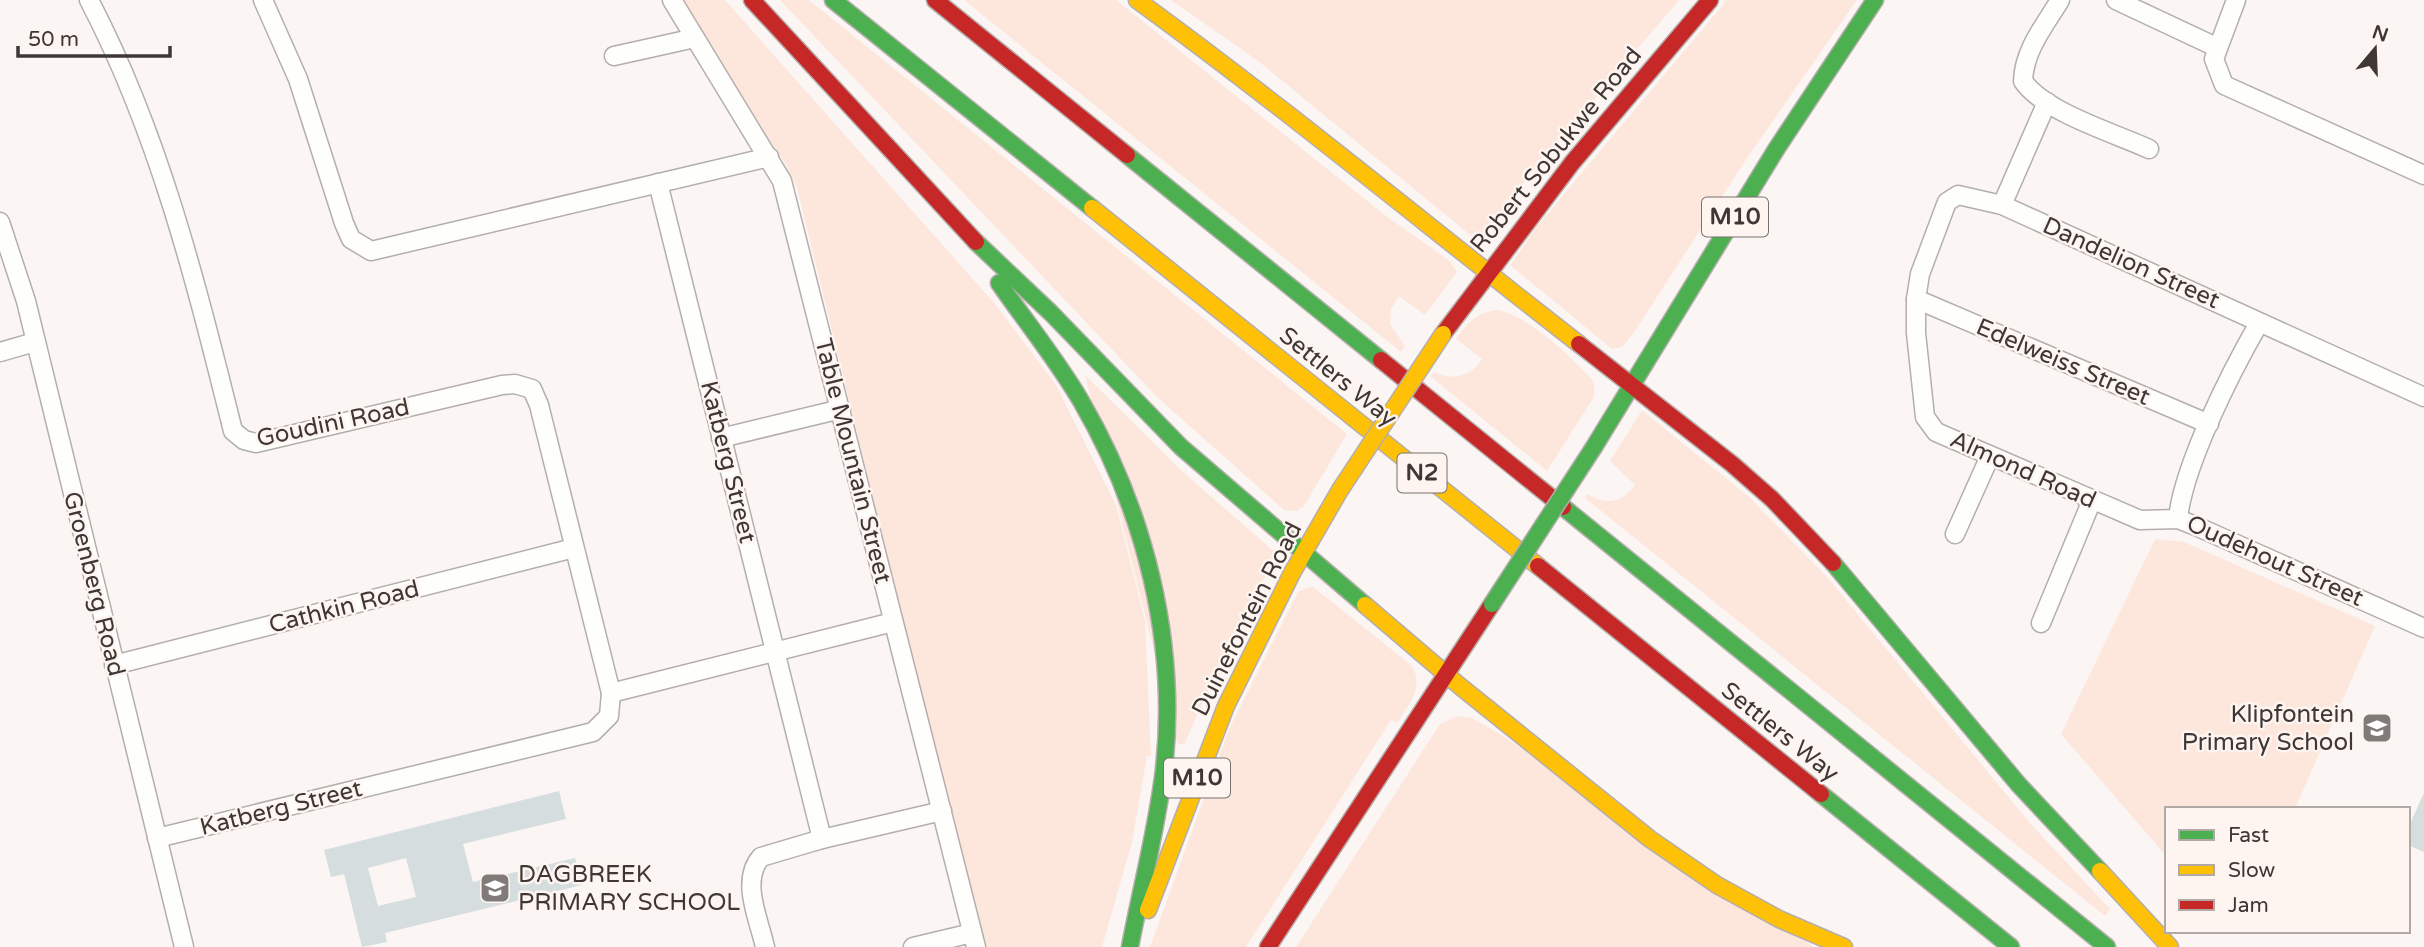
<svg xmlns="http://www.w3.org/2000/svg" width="2424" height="947" font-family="'Varela Round',sans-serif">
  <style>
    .green { fill: #fde7dd }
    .building { fill: #d5dddf; fill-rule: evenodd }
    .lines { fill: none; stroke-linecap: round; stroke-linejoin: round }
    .street-casing { stroke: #b4aeac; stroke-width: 21 }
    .fast-casing { stroke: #b4aeac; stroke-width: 19 }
    .slow-casing { stroke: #b4aeac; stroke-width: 19 }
    .jam-casing { stroke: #b4aeac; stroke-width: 19 }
    .street { stroke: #fefefd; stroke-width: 18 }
    .fast { stroke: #4caf50; stroke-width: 16 }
    .slow { stroke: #ffc107; stroke-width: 16 }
    .jam { stroke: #c62828; stroke-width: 16 }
    .fast-bridge-casing { stroke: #b4aeac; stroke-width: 19; stroke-linecap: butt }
    .slow-bridge-casing { stroke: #b4aeac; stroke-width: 19; stroke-linecap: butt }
    .fast-bridge { stroke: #4caf50; stroke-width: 16 }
    .slow-bridge { stroke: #ffc107; stroke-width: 16 }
    .labels { text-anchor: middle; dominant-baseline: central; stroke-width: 5; stroke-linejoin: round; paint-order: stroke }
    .shield { fill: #fef5f1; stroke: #78706d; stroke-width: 2 }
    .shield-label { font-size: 23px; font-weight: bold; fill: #3e3735 }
    .street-label { font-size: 24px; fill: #3e3735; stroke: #fef5f1 }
    .poi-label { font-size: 24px; fill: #3e3735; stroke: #fef5f1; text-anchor: end }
  </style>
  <rect width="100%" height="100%" fill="#fbf6f4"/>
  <g class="green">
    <polygon points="678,0 725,0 996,305 1056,385 1116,505 1145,621 1151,756 1147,756 1132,842 1102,947 983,947 797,188 786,165"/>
    <polygon points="780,0 809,0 1347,434 1304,506 1297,511 1284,510 1157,397"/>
    <polygon points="964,0 1116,0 1386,216 1450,261 1457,272 1425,315 1399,296 1391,309 1390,324 1405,346 1401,352"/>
    <polygon points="1171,0 1679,0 1528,177 1483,239 1475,239 1258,61"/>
    <polygon points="1727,0 1857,0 1745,161 1633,334 1622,347 1612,349 1510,265 1538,225"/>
    <path d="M1497,310C1527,314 1574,359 1594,382V397L1547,471L1430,376L1434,372C1452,381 1471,377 1482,359L1456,339C1468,322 1476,313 1497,310Z"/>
    <polygon points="1085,375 1183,472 1277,554 1233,635 1184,745 1177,743"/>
    <path d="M1642,410L1749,497L1827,577L2030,823L2110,909L2105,916L1585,498L1588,494C1605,506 1623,502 1635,485L1610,461Z"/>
    <polygon points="2155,539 2184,542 2375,626 2295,809 2167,809 2167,857 2061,734"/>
    <path d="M1312,586L1411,665C1426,686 1408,705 1397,723L1391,720L1246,947H1150L1229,729L1298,592Z"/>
    <polygon points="1457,716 1472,718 1503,736 1814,947 1296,947 1440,724"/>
  </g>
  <g class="building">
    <path d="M559,791L566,819L463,844L473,882L575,858L582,885L385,933L387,942L362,947L344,874L331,877L324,850ZM406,858L416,897L378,906L368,868Z"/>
    <polygon points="2424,793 2424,852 2408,845 2408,828"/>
  </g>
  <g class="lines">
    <g class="street-casing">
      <g id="street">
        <path d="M89,0C160,136 196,283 233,431L244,440L256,443L502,385L515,384L532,389L539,405L611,693L609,716L593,732L157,838"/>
        <polyline points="263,0 298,79 344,223 351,239 371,251 769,157"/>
        <polyline points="672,0 782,181 976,947"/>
        <path d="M2060,0C2045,25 2024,50 2023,81C2044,112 2114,133 2149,149"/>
        <polyline points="2116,0 2216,47"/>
        <polyline points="2236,0 2214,59 2224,85 2424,175"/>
        <polyline points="614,56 695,38"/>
        <polyline points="658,183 822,839"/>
        <polyline points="2002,205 2047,102"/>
        <polyline points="0,222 26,301 184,947"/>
        <polyline points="1916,299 2209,424"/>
        <polyline points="0,352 35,342"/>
        <polyline points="2424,397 2002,205 1958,195 1947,202 1920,274 1916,299 1916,333 1925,417 1936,432 2140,520 2178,519 2198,527 2424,628"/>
        <polyline points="721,438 841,409"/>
        <path d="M2178,519C2183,466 2232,370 2259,323"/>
        <polyline points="1955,534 1990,456"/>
        <polyline points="2041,623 2092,500"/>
        <polyline points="114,665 574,548"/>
        <polyline points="611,693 893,622"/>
        <path d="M765,947C759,919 740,881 761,857L822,839L942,811"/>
        <polyline points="913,947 972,933"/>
      </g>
    </g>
    <g class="fast-casing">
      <g id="fast">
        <polyline points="833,0 1092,208"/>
        <polyline points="1127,155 1381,360"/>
        <polyline points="976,242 1051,313 1181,447 1365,605"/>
        <path d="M999,283C1026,322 1057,360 1081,401C1145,511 1178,642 1164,769C1157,829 1141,888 1130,947"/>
        <polyline points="1594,447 1777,148 1875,0"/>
        <polyline points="1563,507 2107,947"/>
        <polyline points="1833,563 2019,785 2100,871"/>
        <polyline points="1821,794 2011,947"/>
      </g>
    </g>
    <g class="slow-casing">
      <g id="slow">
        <path d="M1137,0C1288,110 1431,229 1579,344"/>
        <polyline points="1092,208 1538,566"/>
        <polyline points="1365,605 1461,687 1650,839 1717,885 1779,919 1844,947"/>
        <polyline points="2100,871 2170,947"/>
        <polyline points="1148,910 1226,706 1292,573 1340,490"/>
      </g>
    </g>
    <g class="jam-casing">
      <g id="jam">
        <polyline points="752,0 976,242"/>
        <polyline points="935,0 1127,155"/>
        <polyline points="1443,334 1572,163 1710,0"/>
        <polyline points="1579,344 1732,464 1772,499 1833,563"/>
        <polyline points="1381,360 1563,507"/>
        <polyline points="1538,566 1821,794"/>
        <polyline points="1268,947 1492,604"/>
      </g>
    </g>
    <use href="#street" class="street"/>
    <use href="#fast" class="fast"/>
    <use href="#slow" class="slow"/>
    <use href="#jam" class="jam"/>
    <g class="fast-bridge-casing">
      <polyline id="fast-bridge" points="1492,604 1594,447"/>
    </g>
    <g class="slow-bridge-casing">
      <polyline id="slow-bridge" points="1340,490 1443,334"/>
    </g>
    <use href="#fast-bridge" class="fast-bridge"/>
    <use href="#slow-bridge" class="slow-bridge"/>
  </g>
  <defs>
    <g id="school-square" transform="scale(1.575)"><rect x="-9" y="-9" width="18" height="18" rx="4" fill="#807a78" stroke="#fef5f1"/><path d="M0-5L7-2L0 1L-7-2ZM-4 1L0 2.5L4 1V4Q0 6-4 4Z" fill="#fff"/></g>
  </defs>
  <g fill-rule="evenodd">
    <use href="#school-square" x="2377" y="728"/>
    <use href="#school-square" x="495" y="888"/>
  </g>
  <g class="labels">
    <g class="shield">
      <rect x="1702" y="197.5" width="66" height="39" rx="5"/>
      <rect x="1397.5" y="453.5" width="49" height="39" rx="5"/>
      <rect x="1164" y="758.5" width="66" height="39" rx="5"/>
    </g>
    <g class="shield-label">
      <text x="1735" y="217">M10</text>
      <text x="1422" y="473">N2</text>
      <text x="1197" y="778">M10</text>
    </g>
    <g class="street-label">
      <text transform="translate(1556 150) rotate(-51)">Robert Sobukwe Road</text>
      <text transform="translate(2131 263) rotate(24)">Dandelion Street</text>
      <text transform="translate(2063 362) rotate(23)">Edelweiss Street</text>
      <text transform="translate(1338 377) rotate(39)">Settlers Way</text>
      <text transform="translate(333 423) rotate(-12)">Goudini Road</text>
      <text transform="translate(853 461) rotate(76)">Table Mountain Street</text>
      <text transform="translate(728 462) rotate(76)">Katberg Street</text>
      <text transform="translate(2023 470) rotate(24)">Almond Road</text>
      <text transform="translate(2275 561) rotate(24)">Oudehout Street</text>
      <text transform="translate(94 584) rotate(76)">Groenberg Road</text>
      <text transform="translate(344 607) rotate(-14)">Cathkin Road</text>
      <text transform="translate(1247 619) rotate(-63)">Duinefontein Road</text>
      <text transform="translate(1780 732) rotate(39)">Settlers Way</text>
      <text transform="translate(281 808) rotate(-14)">Katberg Street</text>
    </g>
    <g class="poi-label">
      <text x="2354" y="714">Klipfontein<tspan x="2354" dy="28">Primary School</tspan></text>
      <text x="518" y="874" text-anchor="start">DAGBREEK<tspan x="518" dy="28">PRIMARY SCHOOL</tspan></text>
    </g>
  </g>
  <rect x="2165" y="807" width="245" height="126" fill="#fef5f1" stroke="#b1a9a6" stroke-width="2"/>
  <rect x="2179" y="830" width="35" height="10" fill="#4caf50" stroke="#b1a9a6" stroke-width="2"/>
  <text x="2228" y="842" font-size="21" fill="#3e3735">Fast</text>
  <rect x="2179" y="865" width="35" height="10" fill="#ffc107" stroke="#b1a9a6" stroke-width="2"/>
  <text x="2228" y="877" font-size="21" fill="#3e3735">Slow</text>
  <rect x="2179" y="900" width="35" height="10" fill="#c62828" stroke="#b1a9a6" stroke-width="2"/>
  <text x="2228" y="912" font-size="21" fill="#3e3735">Jam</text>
  <g transform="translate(2375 49) rotate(19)" stroke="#fef5f1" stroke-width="5" paint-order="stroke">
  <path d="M0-5L12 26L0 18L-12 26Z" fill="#3e3735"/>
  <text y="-10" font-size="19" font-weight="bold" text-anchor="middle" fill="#3e3735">N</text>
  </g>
  <path d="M18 46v10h152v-10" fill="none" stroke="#3e3735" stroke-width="3.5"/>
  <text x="28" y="46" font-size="21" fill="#3e3735" stroke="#fef5f1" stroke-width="5" paint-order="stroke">50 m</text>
</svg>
